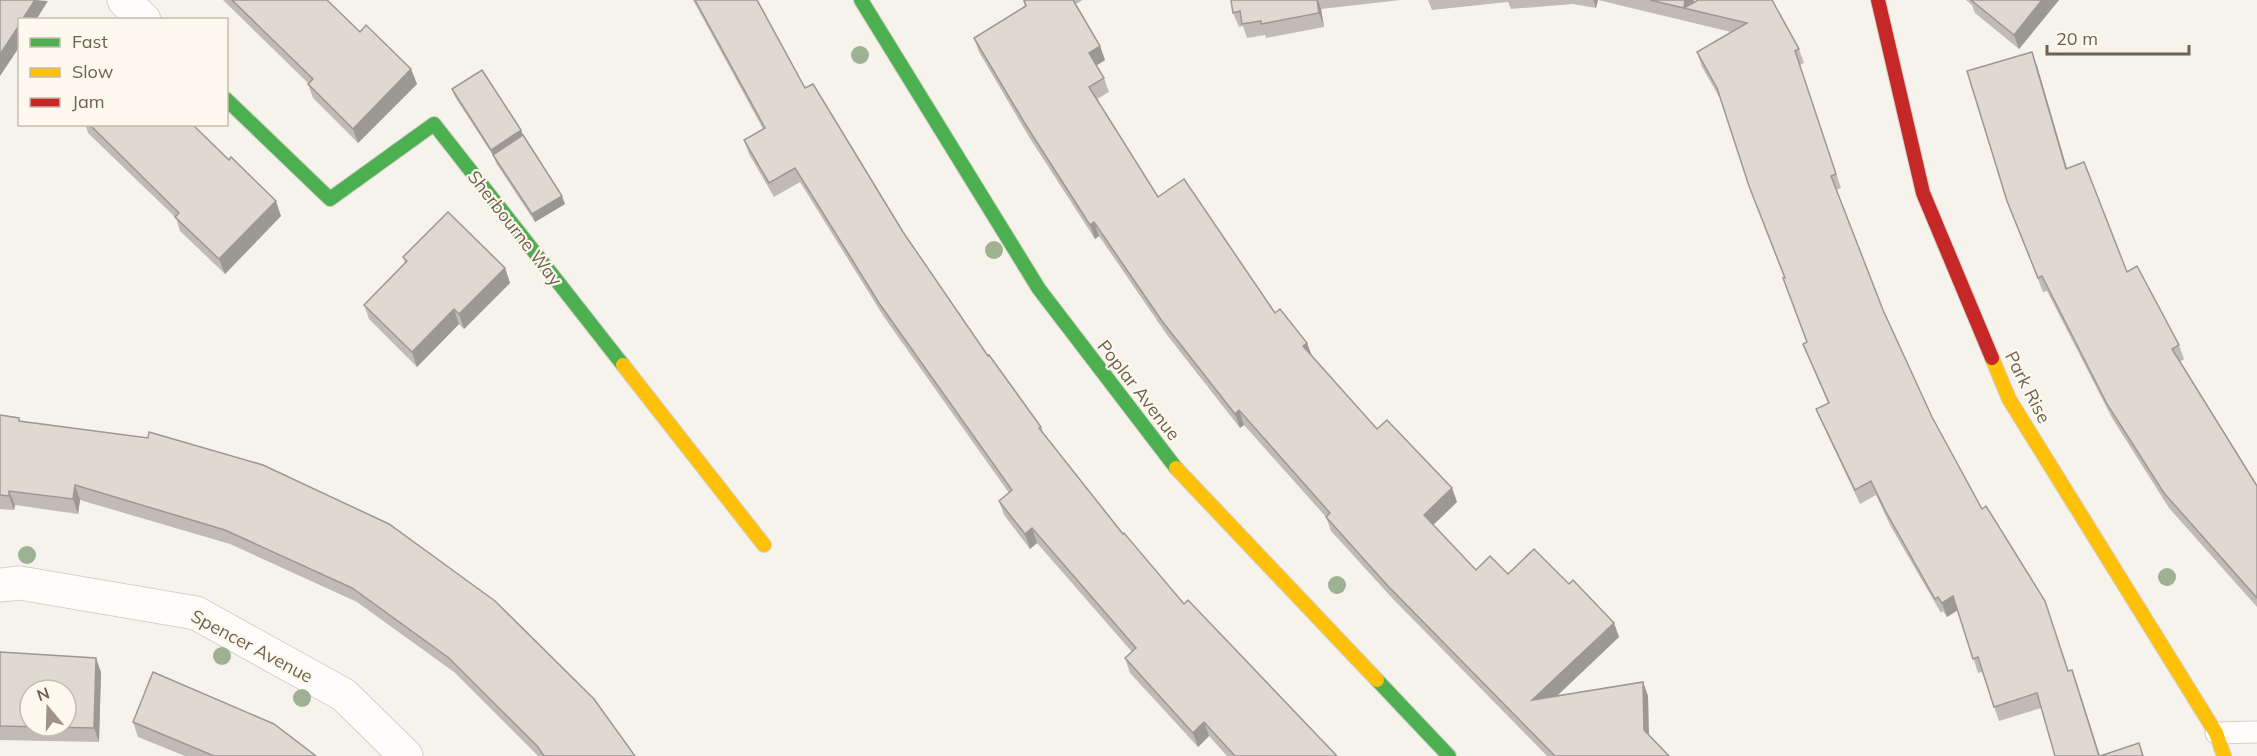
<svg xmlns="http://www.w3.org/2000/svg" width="2257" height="756" font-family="Mulish,sans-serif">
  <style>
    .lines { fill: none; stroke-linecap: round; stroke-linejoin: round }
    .lane-casing { stroke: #d5d0ca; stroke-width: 23 }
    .street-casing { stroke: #d5d0ca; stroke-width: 35 }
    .fast-casing { stroke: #d4cfc7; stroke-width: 16 }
    .slow-casing { stroke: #d4cfc7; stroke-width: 16 }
    .jam-casing { stroke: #d4cfc7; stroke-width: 16 }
    .lane { stroke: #fefdfc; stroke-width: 21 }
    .street { stroke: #fefdfc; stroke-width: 33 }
    .fast { stroke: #4caf50; stroke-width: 14 }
    .slow { stroke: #ffc107; stroke-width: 14 }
    .jam { stroke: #c62828; stroke-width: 14 }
    .tree { fill: #9db193 }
    .wall { fill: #c0bbb5 }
    .shaded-wall { fill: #9c9893 }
    .building { fill: #dfd9d2; stroke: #9c9893; stroke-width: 1.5; fill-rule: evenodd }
    .labels { text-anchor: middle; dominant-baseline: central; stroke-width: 4.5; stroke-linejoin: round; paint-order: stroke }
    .street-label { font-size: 18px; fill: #715f4f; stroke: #fdf9ee }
  </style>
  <rect width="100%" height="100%" fill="#f6f3ec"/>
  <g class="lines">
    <g class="lane-casing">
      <polyline id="lane" points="2216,733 2257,732"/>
    </g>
    <g class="street-casing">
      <g id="street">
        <polyline points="124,0 144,20"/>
        <polyline points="0,585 20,583 196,613 344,695 406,756"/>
      </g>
    </g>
    <g class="fast-casing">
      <g id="fast">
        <polyline points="861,0 1039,289 1176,468"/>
        <polyline points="226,99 330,199 434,124 623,365"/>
        <polyline points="1377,680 1449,756"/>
      </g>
    </g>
    <g class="slow-casing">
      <g id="slow">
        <polyline points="1992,358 2009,399 2216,733 2224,756"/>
        <polyline points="623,365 764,545"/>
        <polyline points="1176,468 1377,680"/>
      </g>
    </g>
    <g class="jam-casing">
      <polyline id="jam" points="1878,0 1923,193 1992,358"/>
    </g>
    <use href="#lane" class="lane"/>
    <use href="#street" class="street"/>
    <use href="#fast" class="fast"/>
    <use href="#slow" class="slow"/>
    <use href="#jam" class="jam"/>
  </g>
  <g class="tree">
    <circle cx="860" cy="55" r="9"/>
    <circle cx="994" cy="250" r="9"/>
    <circle cx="27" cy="555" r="9"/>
    <circle cx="2167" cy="577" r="9"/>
    <circle cx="1337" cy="585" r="9"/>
    <circle cx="222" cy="656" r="9"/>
    <circle cx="302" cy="698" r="9"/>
  </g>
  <g class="wall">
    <polygon points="223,0 327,0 360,32 411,69 417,84 358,143 313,98 308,84 308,83"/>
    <polygon points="693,0 757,0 805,88 903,232 988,356 1041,427 1044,434 1123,534 1184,604 1337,756 1227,756 1209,736 1198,747 1130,673 1125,658 1132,652 1037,543 1030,549 1004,515 999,501 1009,493 884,317 800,182 774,197 749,154 744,140 763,129"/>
    <polygon points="1023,0 1083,0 1076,4 1100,46 1105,60 1096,66 1104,78 1109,92 1097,99 1158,197 1275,313 1307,343 1312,356 1377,429 1452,488 1457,502 1433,525 1476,570 1569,584 1614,623 1619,637 1556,696 1643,682 1648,696 1649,735 1669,756 1547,756 1393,599 1331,531 1326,517 1244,425 1240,428 1167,335 1099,236 1095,239 1029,137 979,52 974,38 1025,6"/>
    <polygon points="1231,0 1401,0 1321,9 1324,27 1266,38 1265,35 1247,38 1243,26 1239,27 1233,13"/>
    <polygon points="1428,0 1694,0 1693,2 1772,0 1799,49 1804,63 1800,65 1841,188 1836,190 1883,310 1932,417 2069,671 2072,670 2077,684 2041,708 1999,721 1982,672 1978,673 1958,610 1947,617 1943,611 1941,613 1890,525 1876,495 1860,504 1822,423 1816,409 1828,403 1803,344 1807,342 1721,100 1702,67 1697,52 1731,32 1598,0 1596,8 1573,4 1511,9 1508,2 1432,10"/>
    <polygon points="1966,0 2059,0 2019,49 1975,13 1972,5"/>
    <polygon points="2037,66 2067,168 2127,272 2179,345 2184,359 2180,362 2257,486 2257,607 2169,508 2112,418 2047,291 2043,292 2007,201"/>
    <polygon points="452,89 521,130 523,135 565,204 535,222 496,163 494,157 455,97"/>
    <polygon points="85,124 192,124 281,216 225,274 180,231 176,218 88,133"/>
    <polygon points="403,257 505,268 510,283 464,329 459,324 417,367 369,319 364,305 405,263"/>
    <polygon points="0,415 21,422 148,438 635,756 538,756 454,672 357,602 230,544 80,500 78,514 15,505 14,510 0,509"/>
    <polygon points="0,652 101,672 99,742 0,740"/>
    <polygon points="133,722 316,756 185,756 138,737"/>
  </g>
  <g class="shaded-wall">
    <polygon points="35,0 48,1 36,20 22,20"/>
    <polygon points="1317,0 1318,0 1321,9 1324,27 1319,13"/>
    <polygon points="1593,0 1598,0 1596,8"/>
    <polygon points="1685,0 1694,0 1691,10 1684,8"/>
    <polygon points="2042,0 2059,0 2019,49 2014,35"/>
    <polygon points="20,24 20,46 0,76 0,54"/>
    <polygon points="1100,46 1105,60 1094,67 1089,53"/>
    <polygon points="2032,52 2037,66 2071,183 2066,169"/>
    <polygon points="411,69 417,84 358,143 353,129"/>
    <polygon points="521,130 524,138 493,155 494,158 491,150"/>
    <polygon points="562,196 565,204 535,222 532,214"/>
    <polygon points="276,201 281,216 225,274 219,259"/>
    <polygon points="1094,222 1099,236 1095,239 1090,225"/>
    <polygon points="505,268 510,283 464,329 459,314"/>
    <polygon points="454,309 459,324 417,367 412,352"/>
    <polygon points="1307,343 1312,357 1303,346"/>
    <polygon points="1239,410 1244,425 1240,428 1235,414"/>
    <polygon points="75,485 80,500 78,514 73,499"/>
    <polygon points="1452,488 1457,502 1429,529 1424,515"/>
    <polygon points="9,491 15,505 14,510 9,496"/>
    <polygon points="1032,528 1037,543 1030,549 1025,534"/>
    <polygon points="1953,596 1958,610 1947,617 1942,603"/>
    <polygon points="1614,623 1619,637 1537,715 1532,700"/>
    <polygon points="96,658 101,672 99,742 94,728"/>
    <polygon points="2072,670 2077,684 2100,756 2099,756"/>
    <polygon points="1643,682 1648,696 1649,745 1644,730"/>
    <polygon points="1204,722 1209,736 1198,747 1193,733"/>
  </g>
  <g class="building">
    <polygon points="0,0 35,0 22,20 20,20 20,24 0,54"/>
    <polygon points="232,0 327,0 360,32 366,25 411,69 353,129 308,84 313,79"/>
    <polygon points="695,0 757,0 805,88 813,84 903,232 988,356 989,355 1041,427 1039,428 1123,534 1124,533 1184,604 1188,600 1337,756 1235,756 1204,722 1193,733 1125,658 1136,648 1032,528 1025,534 999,501 1012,490 879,303 795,168 769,183 744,140 765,128"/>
    <polygon points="1024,0 1073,0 1100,46 1089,53 1104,78 1089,87 1158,197 1184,179 1275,313 1280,309 1307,343 1303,346 1377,429 1387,420 1452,488 1424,515 1476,570 1490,556 1508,574 1534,549 1569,584 1573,580 1614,623 1532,700 1643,682 1644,730 1669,756 1555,756 1387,585 1326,517 1330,513 1239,410 1235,414 1162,321 1094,222 1090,225 1024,122 974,38 1026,6"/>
    <polygon points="1231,0 1317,0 1319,13 1261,24 1261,21 1242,24 1240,11 1233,13"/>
    <polygon points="1650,0 1685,0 1684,8 1698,0 1772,0 1799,49 1795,51 1836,174 1831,176 1883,310 1932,417 1982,509 1986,506 2045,601 2068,671 2072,670 2099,756 2055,756 2037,693 1994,707 1978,657 1973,659 1953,596 1942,603 1938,597 1935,599 1885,510 1871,481 1855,490 1816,409 1829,403 1803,344 1807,342 1783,278 1785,278 1749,186 1717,88 1697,52 1747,23"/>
    <polygon points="1971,0 2042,0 2014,35"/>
    <polygon points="2032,52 2066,169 2084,162 2127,272 2137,266 2179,345 2172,349 2257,486 2257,598 2164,493 2107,404 2042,276 2038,278 2007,201 1967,71"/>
    <polygon points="482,70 521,130 491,150 452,89"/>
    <polygon points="89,124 192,124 229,160 231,157 276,201 219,259 175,217 179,213"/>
    <polygon points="523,135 562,196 532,214 493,155"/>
    <polygon points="448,212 505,268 459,314 454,309 412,352 364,305 407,261 403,257"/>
    <polygon points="0,415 19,418 19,421 148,438 149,432 263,465 389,524 495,601 594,699 635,756 544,756 538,747 449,658 352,588 225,530 75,485 73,499 9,491 9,496 0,495"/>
    <path d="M0,652L96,658L94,728L0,726ZM30,690H66V726H30Z"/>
    <polygon points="153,672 274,724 316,756 214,756 133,722"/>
    <polygon points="2139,743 2143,756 2100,756"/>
  </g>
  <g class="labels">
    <g class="street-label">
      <text transform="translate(515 228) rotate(52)">Sherbourne Way</text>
      <text transform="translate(2028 387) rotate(63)">Park Rise</text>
      <text transform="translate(1139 390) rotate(52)">Poplar Avenue</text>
      <text transform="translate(252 646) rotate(28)">Spencer Avenue</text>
    </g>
  </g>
  <rect x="18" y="18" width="210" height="108" fill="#fdf9ee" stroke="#c5bbae" stroke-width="1.5"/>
  <rect x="30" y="38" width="30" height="9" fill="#4caf50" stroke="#c5bbae" stroke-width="1.5"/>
  <text x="72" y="48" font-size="18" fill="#715f4f">Fast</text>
  <rect x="30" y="68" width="30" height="9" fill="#ffc107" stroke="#c5bbae" stroke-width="1.5"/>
  <text x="72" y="78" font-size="18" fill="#715f4f">Slow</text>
  <rect x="30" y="98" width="30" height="9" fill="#c62828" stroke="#c5bbae" stroke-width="1.5"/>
  <text x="72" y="108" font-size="18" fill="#715f4f">Jam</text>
  <g transform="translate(48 708) rotate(341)"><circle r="28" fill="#fdf9ee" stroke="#c5bbae" stroke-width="1.5"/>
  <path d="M0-4.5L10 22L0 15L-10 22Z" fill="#a09386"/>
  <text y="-9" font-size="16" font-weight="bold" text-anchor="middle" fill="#715f4f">N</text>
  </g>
  <path d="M2047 45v9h142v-9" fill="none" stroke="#715f4f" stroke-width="3"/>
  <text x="2056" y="45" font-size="18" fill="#715f4f" stroke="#fdf9ee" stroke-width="4.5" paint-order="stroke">20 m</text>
</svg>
